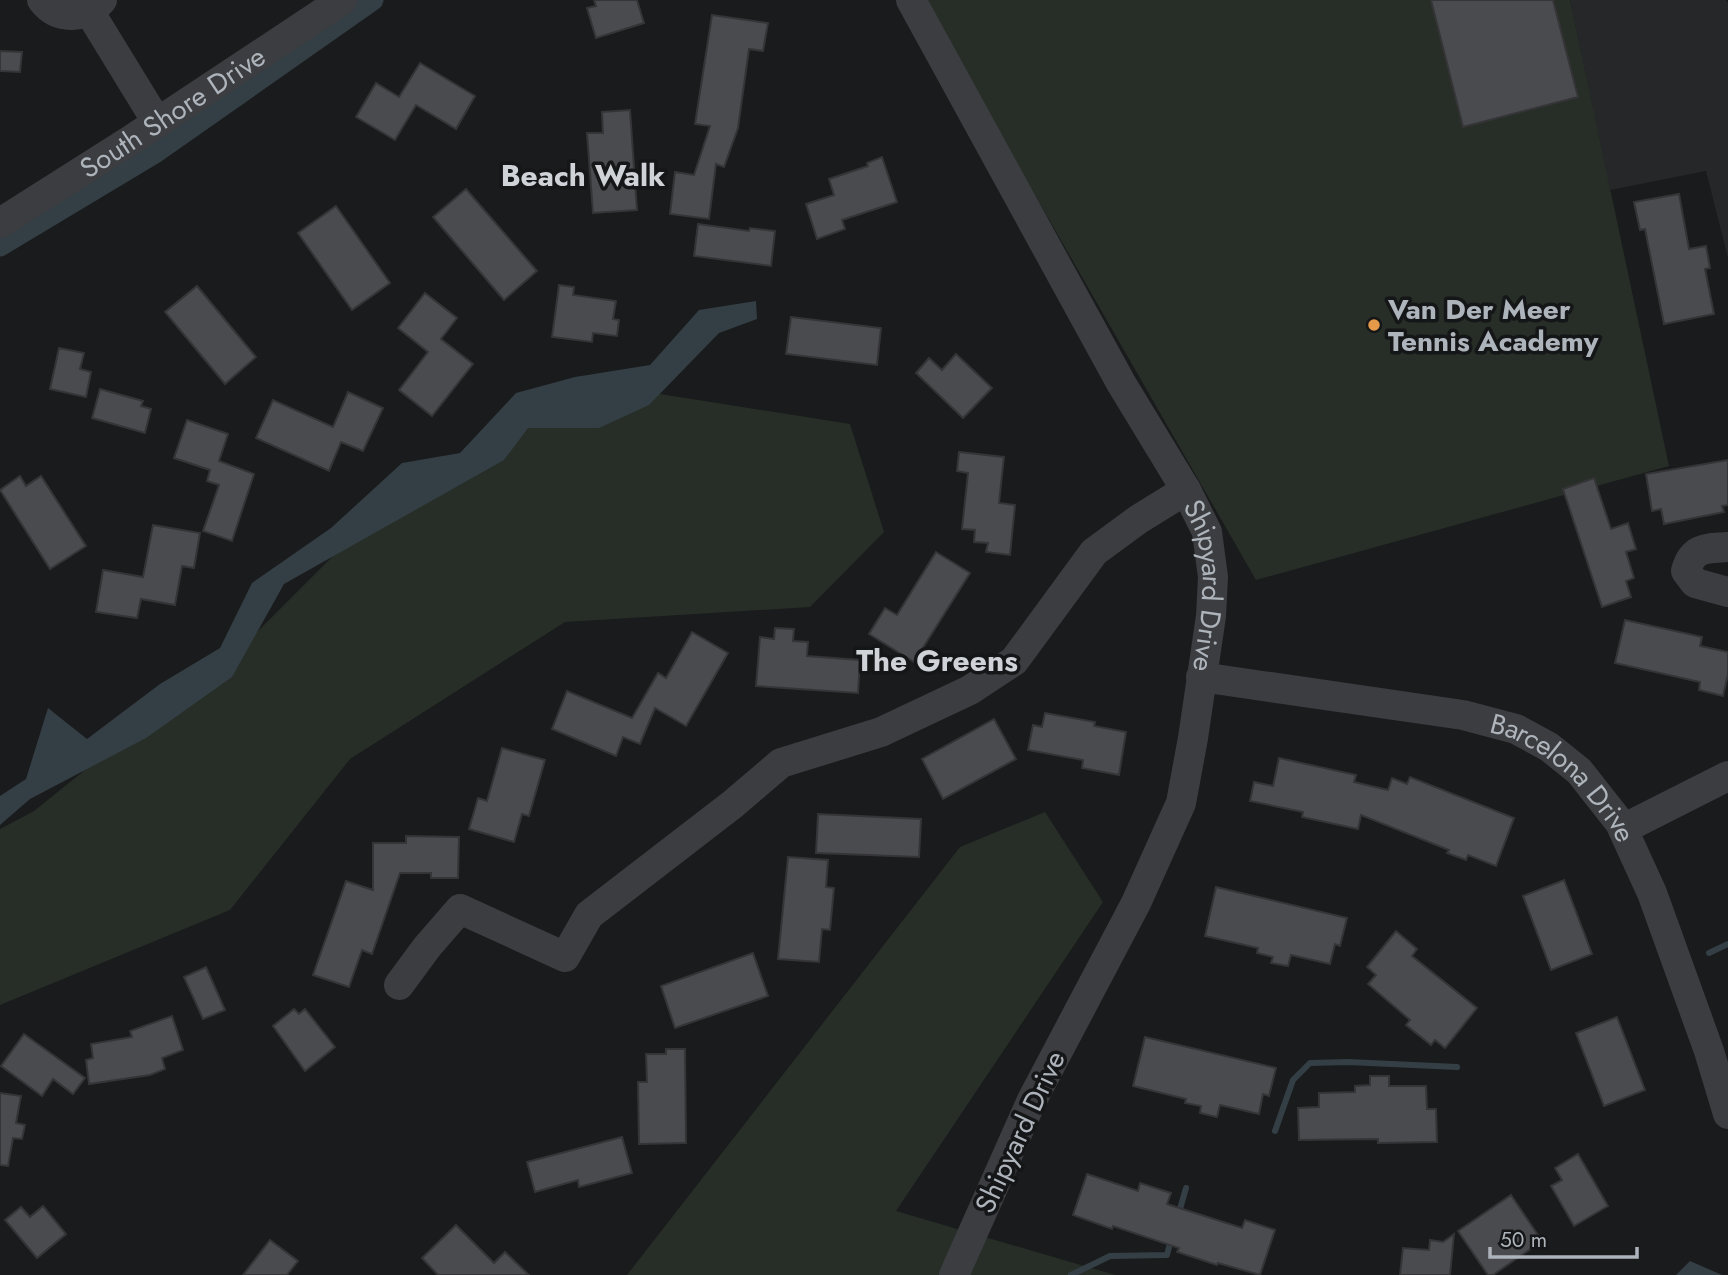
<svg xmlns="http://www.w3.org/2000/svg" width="1728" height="1275" font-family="Jost,sans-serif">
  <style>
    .built { fill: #262729 }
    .green { fill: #272e27 }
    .water { fill: #343f45 }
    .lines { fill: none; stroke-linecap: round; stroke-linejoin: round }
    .stream { stroke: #343f45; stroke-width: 6 }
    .canal { stroke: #343f45; stroke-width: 21 }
    .building { fill: #494b4f; stroke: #353538; stroke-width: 2 }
    .minor { stroke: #3c3d41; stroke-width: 30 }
    .poi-dot { fill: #e59a4a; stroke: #151617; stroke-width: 2.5 }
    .labels { text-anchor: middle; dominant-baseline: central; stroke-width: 7; stroke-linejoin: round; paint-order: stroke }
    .street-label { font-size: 28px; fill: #aeb4bb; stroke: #151617 }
    .poi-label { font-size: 28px; font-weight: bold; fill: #aeb4bb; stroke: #151617; text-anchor: start }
    .neighbourhood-label { font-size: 30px; font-weight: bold; fill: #cfd2d7; stroke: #151617 }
  </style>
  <rect width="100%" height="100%" fill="#1a1b1c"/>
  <polygon class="built" points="1570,0 1726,0 1728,3 1728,258 1706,171 1610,190"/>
  <g class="green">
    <polygon points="923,0 1570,0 1669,466 1256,580"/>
    <polygon points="597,384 850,424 884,532 810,607 565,622 350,759 230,910 0,1005 0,829 34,811 256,633 352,537"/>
    <polygon points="1045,812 1103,902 896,1211 1115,1275 627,1275 960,847"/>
  </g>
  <g class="water">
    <polygon points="756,301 757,319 719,333 649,405 599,428 528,428 504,460 284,584 232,677 146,738 30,799 0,825 0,796 26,779 48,708 87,739 160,684 220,648 252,583 331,528 402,463 460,453 516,393 575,377 650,365 699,310"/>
    <polygon points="1690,1261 1722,1275 1676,1275"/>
  </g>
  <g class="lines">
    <g class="stream">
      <polyline points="1709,953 1728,944"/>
      <polyline points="1275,1131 1293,1080 1310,1063 1348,1062 1457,1067"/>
      <polyline points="1178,1216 1186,1188"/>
      <polyline points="1071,1275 1110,1256 1167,1255 1171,1240"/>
    </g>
    <polyline class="canal" points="0,246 155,153 373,0"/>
  </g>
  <g class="building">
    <polygon points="594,0 637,0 644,23 596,38 587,8 596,6"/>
    <polygon points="1431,0 1553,0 1578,97 1463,127"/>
    <polygon points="712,15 768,23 763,51 749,49 738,128 724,167 716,164 709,219 670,214 675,172 694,175 710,126 695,124"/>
    <polygon points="0,51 22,52 20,72 0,71"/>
    <polygon points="420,63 475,96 456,129 416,105 395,140 356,117 376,83 399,97"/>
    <polygon points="630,110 637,210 593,213 587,133 603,133 602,112"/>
    <polygon points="882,157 897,202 842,220 845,229 817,239 806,204 834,195 829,179 868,166 867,163"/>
    <polygon points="466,189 537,271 504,300 433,217"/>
    <polygon points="1679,194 1689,249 1706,246 1710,268 1705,269 1714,314 1664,324 1645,229 1640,230 1634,202"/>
    <polygon points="336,206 390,283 352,310 298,233"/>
    <polygon points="698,224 749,231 750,228 775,231 771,266 694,256"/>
    <polygon points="559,285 574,287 573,295 616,301 613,319 619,320 617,336 593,333 592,342 552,337"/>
    <polygon points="197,286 256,357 225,384 165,312"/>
    <polygon points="425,293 457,318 441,339 473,364 432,416 399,390 428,352 398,328"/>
    <polygon points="791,317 881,328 877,365 786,354"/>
    <polygon points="59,348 84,353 80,369 91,372 86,397 50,389"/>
    <polygon points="956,354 992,388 963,418 916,373 929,358 942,370"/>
    <polygon points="100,389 143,401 141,406 151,409 145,433 92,418"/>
    <polygon points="348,392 383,408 363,451 341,442 329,471 256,438 273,400 333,427"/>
    <polygon points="187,420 228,434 219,461 254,474 232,541 203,531 219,485 207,481 210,470 174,458"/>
    <polygon points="959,452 1004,457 999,503 1015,505 1010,555 986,552 988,543 974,542 975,530 962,529 968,473 957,471"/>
    <polygon points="1728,460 1728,505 1722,506 1724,512 1664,524 1661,509 1652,511 1646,474"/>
    <polygon points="20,476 26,486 41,476 86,546 50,569 0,490"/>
    <polygon points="1594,478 1611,529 1628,523 1636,549 1626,552 1634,578 1626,581 1631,597 1602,607 1563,489"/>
    <polygon points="153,525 200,533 194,568 182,566 175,605 141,599 137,618 96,612 103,570 143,577"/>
    <polygon points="936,552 970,573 914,662 869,634 885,608 897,615"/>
    <polygon points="1625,620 1702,637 1700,646 1728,652 1728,674 1723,696 1699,690 1700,682 1615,663"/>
    <polygon points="775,628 794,629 793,641 808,642 807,656 860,660 858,693 756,686 760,637 774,639"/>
    <polygon points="692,632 728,653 686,726 655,708 640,744 623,737 616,756 552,729 567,691 632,718 658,673 666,678"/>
    <polygon points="1045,713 1095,722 1094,726 1126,732 1119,775 1082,768 1083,760 1028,750 1033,725 1042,727"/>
    <polygon points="994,719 1016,759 943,799 922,759"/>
    <polygon points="502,748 545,760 529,816 522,814 514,842 469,829 478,798 487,801"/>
    <polygon points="1279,758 1356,775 1354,782 1388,790 1392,778 1407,784 1410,777 1514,818 1496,866 1468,855 1466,860 1447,853 1449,850 1361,815 1358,829 1302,817 1303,812 1250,801 1254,782 1273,786"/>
    <polygon points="818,814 921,819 919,857 816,853"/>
    <polygon points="406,836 459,837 458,878 431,878 431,873 400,873 372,954 362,950 349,987 313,975 346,881 373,890 373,843 406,843"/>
    <polygon points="788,857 828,860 826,887 834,888 830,930 822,929 819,962 778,959"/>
    <polygon points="1564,880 1592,954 1551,970 1523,896"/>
    <polygon points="1216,887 1347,918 1340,946 1335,944 1330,964 1291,955 1288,966 1271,963 1273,957 1257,953 1258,948 1205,936"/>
    <polygon points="1396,931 1417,949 1412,956 1477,1008 1445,1048 1435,1040 1431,1045 1406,1025 1410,1020 1368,984 1376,975 1367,967"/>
    <polygon points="753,953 768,996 675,1028 661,986"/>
    <polygon points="206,967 225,1010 203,1019 184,977"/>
    <polygon points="294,1009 299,1014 305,1009 335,1047 305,1071 273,1026"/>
    <polygon points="172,1016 183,1050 162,1058 165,1069 150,1075 89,1084 86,1060 93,1058 91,1044 132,1037 130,1031"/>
    <polygon points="1617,1017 1645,1090 1604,1106 1576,1033"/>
    <polygon points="24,1034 85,1078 73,1094 53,1079 42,1096 1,1066"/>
    <polygon points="1145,1037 1276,1068 1269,1096 1263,1094 1259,1114 1220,1105 1217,1117 1200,1113 1201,1106 1185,1103 1186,1099 1133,1086"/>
    <polygon points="666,1049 685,1049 686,1143 639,1144 638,1082 647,1082 646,1054 666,1054"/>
    <polygon points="1370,1076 1389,1076 1389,1086 1426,1086 1427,1109 1436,1109 1437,1142 1378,1143 1378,1139 1299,1140 1298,1108 1319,1107 1319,1093 1355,1092 1355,1086 1370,1085"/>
    <polygon points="0,1093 21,1096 16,1123 25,1125 22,1139 13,1138 8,1166 0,1165"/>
    <polygon points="622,1137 632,1173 579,1187 578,1180 535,1192 527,1162"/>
    <polygon points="1578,1154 1608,1206 1574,1226 1551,1186 1562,1180 1555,1168"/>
    <polygon points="1087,1174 1138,1191 1140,1183 1171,1193 1167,1204 1242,1228 1245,1220 1275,1230 1260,1275 1218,1263 1217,1265 1177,1252 1179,1248 1113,1226 1112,1229 1073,1215"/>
    <polygon points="1511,1195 1542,1241 1493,1275 1488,1275 1458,1231"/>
    <polygon points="43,1206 66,1234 37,1258 5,1220 21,1207 30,1217"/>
    <polygon points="456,1225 494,1263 505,1252 529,1275 438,1275 422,1258"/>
    <polygon points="1454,1234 1450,1275 1400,1275 1403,1248 1429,1250 1430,1240 1443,1242"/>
    <polygon points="270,1240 298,1261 287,1275 243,1275"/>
  </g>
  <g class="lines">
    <g class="minor">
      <path d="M42,0C58,21 85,19 102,0"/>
      <path id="s1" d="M911,0L1121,383L1186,490L1207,532L1213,577L1211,616L1193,738L1181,803L1136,903L1032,1100L954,1275"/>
      <polyline points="89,11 157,122"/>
      <path id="s2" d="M0,223L131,140L342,0"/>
      <path d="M1728,547C1707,548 1692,547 1686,571L1695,583L1728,592"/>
      <path id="s3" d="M1201,677L1463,715L1516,729L1549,747L1579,771L1620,823L1652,893L1709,1051L1728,1114"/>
      <polyline points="1623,829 1728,776"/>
      <polyline points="399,985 427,947 460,909 565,957 589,915 733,804 781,763 881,732 970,690 1014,661 1094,552 1139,519 1186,490"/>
    </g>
  </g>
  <circle class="poi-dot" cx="1374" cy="325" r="7"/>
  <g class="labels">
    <g class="street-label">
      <text stroke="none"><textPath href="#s2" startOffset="205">South Shore Drive</textPath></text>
      <text stroke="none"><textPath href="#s1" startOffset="662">Shipyard Drive</textPath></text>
      <text stroke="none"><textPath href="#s3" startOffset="387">Barcelona Drive</textPath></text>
      <text transform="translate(1020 1132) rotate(-65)">Shipyard Drive</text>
    </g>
    <g class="poi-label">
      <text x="1388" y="309">Van Der Meer<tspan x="1388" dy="32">Tennis Academy</tspan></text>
    </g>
    <g class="neighbourhood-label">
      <text x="583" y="175">Beach Walk</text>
      <text x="937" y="660">The Greens</text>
    </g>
  </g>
  <path d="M1490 1247v10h147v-10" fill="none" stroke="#aeb4bb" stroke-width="3.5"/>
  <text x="1500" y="1247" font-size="21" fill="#aeb4bb" stroke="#151617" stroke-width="5" paint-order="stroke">50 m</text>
</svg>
